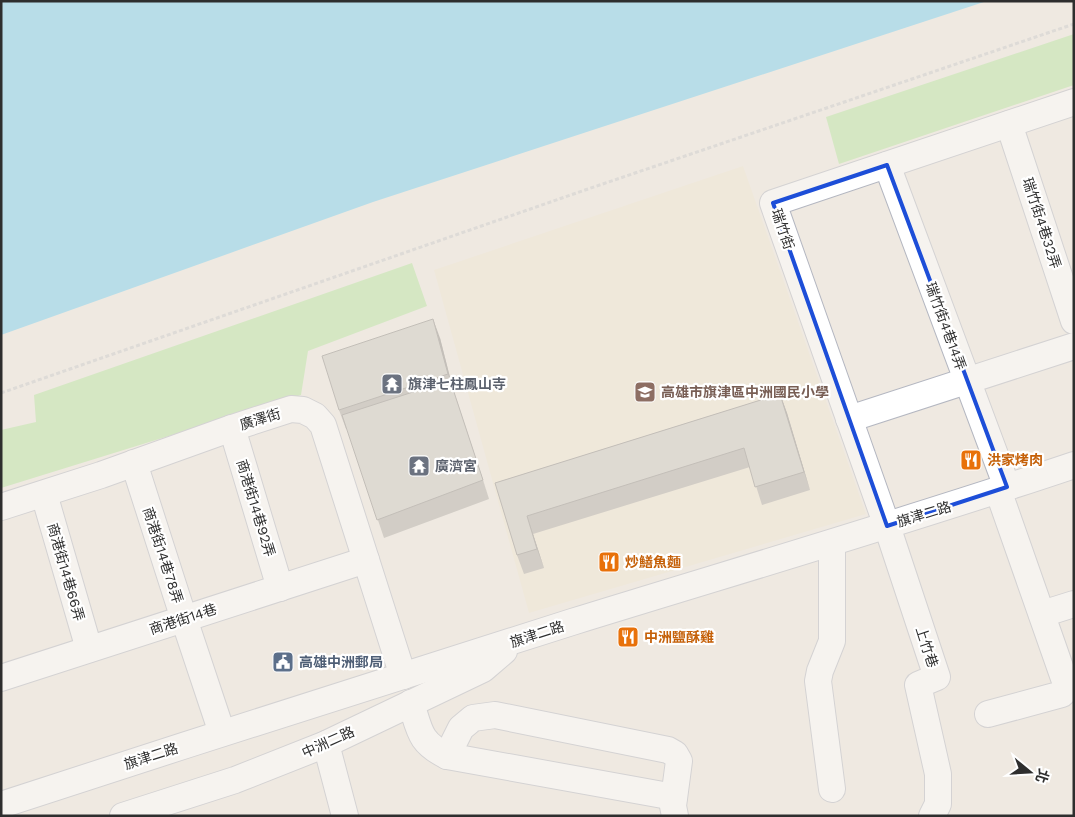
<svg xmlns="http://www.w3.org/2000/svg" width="1075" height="817" font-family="'Work Sans','Noto Sans TC',sans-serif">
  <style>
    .education { fill: #f0e6d1 }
    .green { fill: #b6e59e }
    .water { fill: #75cff0 }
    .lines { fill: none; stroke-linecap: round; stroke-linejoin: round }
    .minor-casing { stroke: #b4b7c1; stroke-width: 28 }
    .path { stroke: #c9c9c9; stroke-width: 3; stroke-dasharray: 4 2.5; stroke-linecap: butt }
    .minor { stroke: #fff; stroke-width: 26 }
    .wall { fill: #afaba4 }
    .shaded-wall { fill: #8e8b86 }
    .building { fill: #cbc7bf; stroke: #8e8b86 }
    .marked { fill: none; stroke: #1d4ed8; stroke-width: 4; stroke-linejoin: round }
    .labels { text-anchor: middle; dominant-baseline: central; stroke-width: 4.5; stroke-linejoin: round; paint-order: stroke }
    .street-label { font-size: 14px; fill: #2e2e2e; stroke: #fff }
    .worship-label { font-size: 14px; font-weight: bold; fill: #5b616d; stroke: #fff; text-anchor: start }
    .education-label { font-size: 14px; font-weight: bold; fill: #785e54; stroke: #fff; text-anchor: start }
    .food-label { font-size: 14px; font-weight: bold; fill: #c56008; stroke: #fff; text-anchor: start }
    .service-label { font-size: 14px; font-weight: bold; fill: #4e5e75; stroke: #fff; text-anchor: start }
  </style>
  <rect width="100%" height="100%" fill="#efe9e1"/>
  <polygon class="education" points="743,166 866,514 529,613 434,270"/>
  <g class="green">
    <polygon points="1074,34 1074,85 839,164 826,117"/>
    <polygon points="412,263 427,306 308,351 301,395 1,488 1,430 36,422 34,395"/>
  </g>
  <polygon class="water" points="1,1 987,1 373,202 1,335"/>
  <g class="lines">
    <g class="minor-casing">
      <g id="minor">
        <polyline points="1009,124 1074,321"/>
        <polyline points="887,165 1007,487"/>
        <polyline points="849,419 1074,346"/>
        <polyline points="232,428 280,588"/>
        <polyline points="134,463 184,619 222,733"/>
        <polyline points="44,494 89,649"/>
        <polyline points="1,507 101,475 232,428 291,409 303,410 315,416 323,425 403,676"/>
        <polyline points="1042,614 1074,604"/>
        <polyline points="1,678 366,560"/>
        <path d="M411,703C420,731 419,742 447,756L674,797"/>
        <polyline points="988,714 1062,694 1066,689 1066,684 998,490"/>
        <polyline points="326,744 345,816"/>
        <polyline points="447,756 461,728 473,718 495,715 668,750 675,754 679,761 673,806 675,816"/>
        <polyline points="832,789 818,681 820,671 832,641 832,543"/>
        <path d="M1,805C191,743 381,682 572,622C740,570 908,521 1074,465"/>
        <polyline points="123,816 235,780 326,744 483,669 504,651"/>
        <polyline points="932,816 938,804 938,774 918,685 937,677 887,526 773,203 1074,102"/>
      </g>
    </g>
    <polyline class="path" points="1,393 585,190 1074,24"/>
    <use href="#minor" class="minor"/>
  </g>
  <g class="wall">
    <polygon points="440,338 454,393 489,499 384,538 347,428 346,429 339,410"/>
    <polygon points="780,394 787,413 810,490 762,505 750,467 533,534 544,568 524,574 517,555 495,483"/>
  </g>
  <g class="shaded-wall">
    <polygon points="433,319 440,338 454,393 448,374"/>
    <polygon points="450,380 456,399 489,499 483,480"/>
    <polygon points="780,394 787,413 810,490 804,472"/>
    <polygon points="527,516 533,534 544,568 537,549"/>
  </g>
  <g class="building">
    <polygon points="433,319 448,374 339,410 322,356"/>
    <polygon points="450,380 483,480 377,520 342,415"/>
    <polygon points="780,394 804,472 755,487 744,448 527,516 537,549 517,555 495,483"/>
  </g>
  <path d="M0 0H1075V817H0ZM887,165L1007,487L887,526L773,203Z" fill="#efe9e1" fill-opacity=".55" fill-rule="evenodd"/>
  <path class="marked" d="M887,165L1007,487L887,526L773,203Z"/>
  <defs>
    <g id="temple-square" transform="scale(1.125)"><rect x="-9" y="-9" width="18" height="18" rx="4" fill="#6b7280" stroke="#fff"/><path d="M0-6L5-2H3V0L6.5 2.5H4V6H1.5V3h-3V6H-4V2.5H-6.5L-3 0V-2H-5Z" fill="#fff"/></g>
    <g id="school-square" transform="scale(1.125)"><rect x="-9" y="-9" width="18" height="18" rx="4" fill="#8d6e63" stroke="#fff"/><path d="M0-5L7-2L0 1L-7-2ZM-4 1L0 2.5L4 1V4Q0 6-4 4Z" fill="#fff"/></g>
    <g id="restaurant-square" transform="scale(1.125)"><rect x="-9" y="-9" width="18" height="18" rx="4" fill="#e8710a" stroke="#fff"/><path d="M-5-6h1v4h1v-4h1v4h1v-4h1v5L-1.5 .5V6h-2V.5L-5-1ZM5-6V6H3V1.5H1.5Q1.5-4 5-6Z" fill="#fff"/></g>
    <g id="civic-square" transform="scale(1.125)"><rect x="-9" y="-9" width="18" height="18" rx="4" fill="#5c6f8a" stroke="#fff"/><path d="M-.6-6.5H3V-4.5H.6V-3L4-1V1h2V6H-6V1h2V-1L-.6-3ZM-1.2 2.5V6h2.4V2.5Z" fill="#fff"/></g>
  </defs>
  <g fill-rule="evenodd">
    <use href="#temple-square" x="392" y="384"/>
    <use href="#school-square" x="645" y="392"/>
    <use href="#restaurant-square" x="971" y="460"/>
    <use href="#temple-square" x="419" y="466"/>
    <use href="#restaurant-square" x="609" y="562"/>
    <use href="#restaurant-square" x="628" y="637"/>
    <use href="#civic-square" x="283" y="662"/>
  </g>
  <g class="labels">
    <g class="street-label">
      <text transform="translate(1042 223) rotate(72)">瑞竹街4巷32弄</text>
      <text transform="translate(783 229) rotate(71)">瑞竹街</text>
      <text transform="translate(946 326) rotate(70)">瑞竹街4巷14弄</text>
      <text transform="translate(260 419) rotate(-17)">廣澤街</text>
      <text transform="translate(256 508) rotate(73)">商港街14巷92弄</text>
      <text transform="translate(924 514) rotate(-17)">旗津二路</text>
      <text transform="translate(163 555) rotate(72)">商港街14巷78弄</text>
      <text transform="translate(66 572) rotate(74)">商港街14巷66弄</text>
      <text transform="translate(183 619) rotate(-18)">商港街14巷</text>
      <text transform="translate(537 634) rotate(-18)">旗津二路</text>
      <text transform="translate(927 647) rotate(72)">上竹巷</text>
      <text transform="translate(328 742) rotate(-24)">中洲二路</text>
      <text transform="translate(151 756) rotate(-18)">旗津二路</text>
    </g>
    <g class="worship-label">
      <text x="408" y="384">旗津七柱鳳山寺</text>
      <text x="435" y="466">廣濟宮</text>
    </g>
    <g class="education-label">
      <text x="661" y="392">高雄市旗津區中洲國民小學</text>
    </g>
    <g class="food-label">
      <text x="987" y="460">洪家烤肉</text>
      <text x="625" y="562">炒鱔魚麵</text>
      <text x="644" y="637">中洲鹽酥雞</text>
    </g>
    <g class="service-label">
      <text x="299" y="662">高雄中洲郵局</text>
    </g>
  </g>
  <rect width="1075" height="817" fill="none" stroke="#2e2e2e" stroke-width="5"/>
  <g transform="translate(1030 772) rotate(108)" stroke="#ffffff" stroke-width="4" paint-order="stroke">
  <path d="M0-4L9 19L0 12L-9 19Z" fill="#2e2e2e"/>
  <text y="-8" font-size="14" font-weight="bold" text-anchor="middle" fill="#2e2e2e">北</text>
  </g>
</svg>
